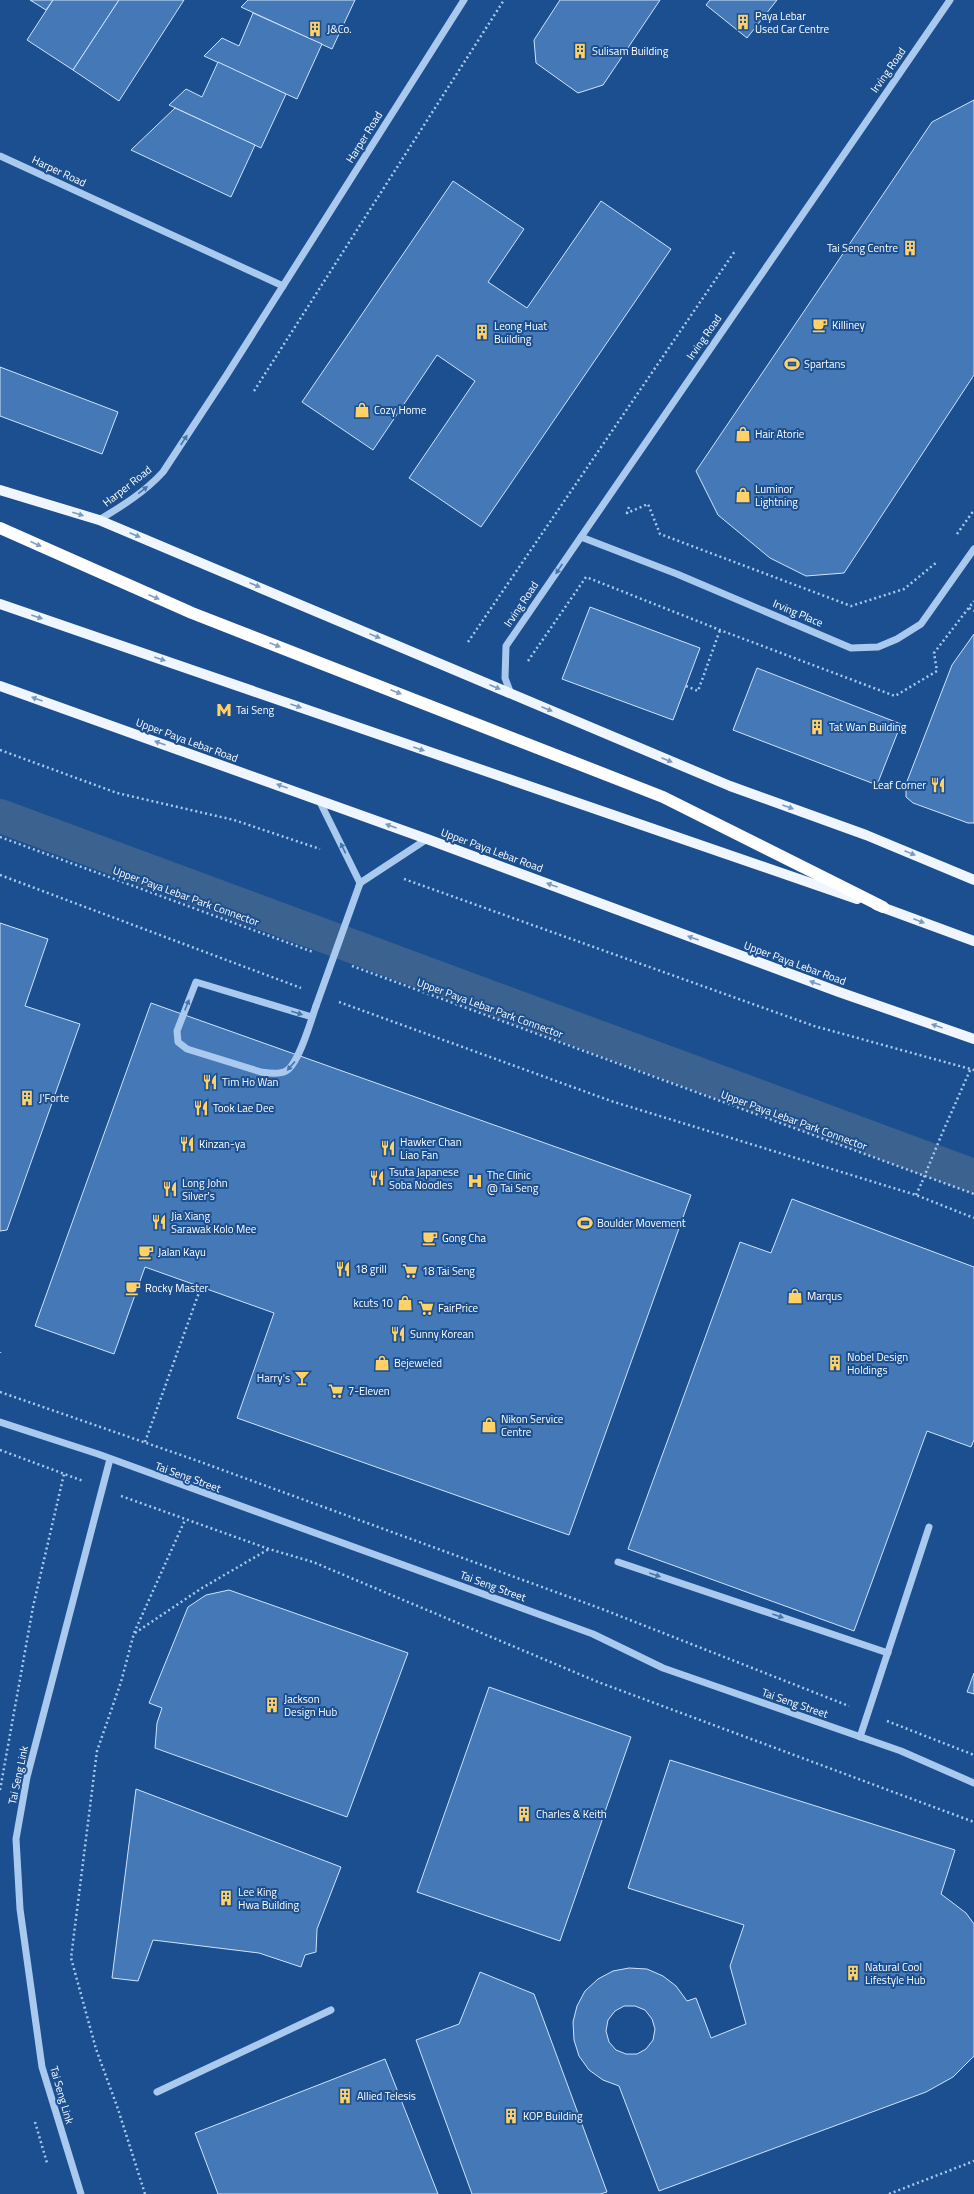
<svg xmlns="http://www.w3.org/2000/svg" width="974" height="2194" font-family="'Titillium Web',sans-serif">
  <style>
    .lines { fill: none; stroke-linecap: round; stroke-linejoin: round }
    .canal { stroke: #3c6290; stroke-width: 34 }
    .building { fill: #4478b7; stroke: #cfe3fa; fill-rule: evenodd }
    .path { stroke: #a9c9ee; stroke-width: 2.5; stroke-dasharray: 2 3; stroke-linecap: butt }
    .minor { stroke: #a9c9ee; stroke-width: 7 }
    .major { stroke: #f0f6ff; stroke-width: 10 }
    .highway { stroke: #fff; stroke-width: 12 }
    .path-bridge { stroke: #a9c9ee; stroke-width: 2.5; stroke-dasharray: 2 3; stroke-linecap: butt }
    .minor-bridge { stroke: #a9c9ee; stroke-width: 7 }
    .oneway { fill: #4674ac }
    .oneway2 { fill: #7b9ac1 }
    .oneway3 { fill: #829ec1 }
    .labels { text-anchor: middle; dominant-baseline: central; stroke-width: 4; stroke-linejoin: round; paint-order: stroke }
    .poi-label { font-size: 11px; fill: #fff; stroke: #1b4f8f; text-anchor: start }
    .street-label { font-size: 11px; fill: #fff; stroke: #1b4f8f }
  </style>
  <rect width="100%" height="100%" fill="#1b4f8f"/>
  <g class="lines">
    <polyline class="canal" points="0,816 974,1176"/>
  </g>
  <g class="building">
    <polygon points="30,0 53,0 46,10"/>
    <polygon points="53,0 119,0 73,70 27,40"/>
    <polygon points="119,0 184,0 119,101 73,70"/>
    <polygon points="248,0 355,0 332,49 241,7"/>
    <polygon points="560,0 660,0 603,85 578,93 536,63 534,40"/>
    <polygon points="710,0 777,0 747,38 706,5"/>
    <polygon points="253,13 322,44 297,99 204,56 222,38 239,46"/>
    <polygon points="218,62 286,94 261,148 169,105 186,89 202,97"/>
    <polygon points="974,100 974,375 844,573 806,576 770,558 718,515 696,471 932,122"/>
    <polygon points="175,108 255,145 231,197 131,150"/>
    <polygon points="453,181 524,229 488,282 527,308 601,201 671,249 481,527 409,478 475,381 437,355 373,450 302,402"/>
    <polygon points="0,367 118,412 102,454 0,416"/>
    <polygon points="590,607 700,648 673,720 562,679"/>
    <polygon points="974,634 974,823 968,823 913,803 906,797 906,784 952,665"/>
    <polygon points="757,668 901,724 877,785 733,730"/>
    <polygon points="0,923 48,939 25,1006 80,1024 7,1230 0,1231"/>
    <polygon points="151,1003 691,1195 569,1535 237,1418 274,1313 145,1267 114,1354 35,1326"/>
    <polygon points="792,1199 974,1267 974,1440 971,1447 927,1431 854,1631 628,1549 740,1242 771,1253"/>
    <polygon points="229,1590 408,1653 347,1817 155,1748 157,1723 162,1708 149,1703 188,1607 206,1595"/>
    <polygon points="974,1673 974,1694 967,1692"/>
    <polygon points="489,1687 631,1737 560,1941 417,1892"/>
    <path d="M670,1760L955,1850L941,1894L966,1913L974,1924V2056L953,2077L926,2092L659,2191L619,2086L603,2080L589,2070L579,2056L574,2040L573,2022L577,2006L585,1991L598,1979L613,1971L629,1968L647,1969L663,1976L676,1986L687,2001L696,1998L711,2038L746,2024L730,1966L744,1925L628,1888ZM624,2006H635L645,2010L652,2019L655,2029L653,2040L646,2049L637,2054H626L616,2050L609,2042L606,2031L608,2020L615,2011Z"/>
    <polygon points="136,1789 341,1867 317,1929 316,1952 305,1955 301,1967 259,1953 153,1940 138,1981 112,1978"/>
    <polygon points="480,1972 534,1994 607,2192 600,2194 472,2194 416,2040 459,2024"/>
    <polygon points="385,2059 438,2194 218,2194 195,2133"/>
  </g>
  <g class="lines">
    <g class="path">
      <polyline points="254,391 504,0"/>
      <polyline points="629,507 627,513 648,504 660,534 851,606 904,589 937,562"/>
      <polyline points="957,534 974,510"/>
      <polyline points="969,608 974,611"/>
      <polyline points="468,642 735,251"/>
      <polyline points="528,661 586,577 720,630 895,696 937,671 934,653 974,601"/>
      <polyline points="686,686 698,691 720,630"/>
      <polyline points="0,750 117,793 234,820 320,849"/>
      <polyline points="0,837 313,952"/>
      <polyline points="0,875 301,988"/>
      <polyline points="404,879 814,1026 974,1070"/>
      <polyline points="352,966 974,1194"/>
      <polyline points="339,1002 611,1101 916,1195 974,1218"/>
      <polyline points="941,1136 971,1068"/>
      <polyline points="916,1195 922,1182"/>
      <polyline points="0,1353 0,1352"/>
      <polyline points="0,1392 198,1461 602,1609 849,1706"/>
      <polyline points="145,1442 201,1287"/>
      <polyline points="0,1450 83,1481"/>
      <polyline points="121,1496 269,1549 313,1562 598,1682 974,1822"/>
      <polyline points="135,1633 202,1588 269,1549"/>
      <polyline points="887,1721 974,1755"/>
      <polyline points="0,1790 33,1607 64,1474"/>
      <polyline points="35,2122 47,2163"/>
      <polyline points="145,2194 118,2109 96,2049 71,1958 97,1751 121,1682 134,1633 185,1520"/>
      <polyline points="889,2194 974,2161"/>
    </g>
    <g class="minor">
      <polyline points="0,156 283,286"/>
      <path d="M99,520C122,506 145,492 163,472L226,376L464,0"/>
      <polyline points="581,537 677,574 851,648 878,647 897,639 921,624 974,549"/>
      <polyline points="511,694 505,678 506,646 950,0"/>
      <polyline points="319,800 360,883"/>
      <polyline points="359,886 360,883 427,839"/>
      <path d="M312,1017L196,982L177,1031L178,1042L187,1049L261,1072C268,1073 279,1075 286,1071C299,1064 311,1020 316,1006"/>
      <polyline points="0,1422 98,1454 593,1634 663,1668 901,1751 974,1783"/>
      <polyline points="618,1562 888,1653"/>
      <polyline points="860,1737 929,1527"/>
      <polyline points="157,2092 331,2010"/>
      <polyline points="81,2194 42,2067 20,1909 16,1839 27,1777 110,1459"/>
    </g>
    <g class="major">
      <polyline points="0,490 99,520 730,786 866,835 974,880"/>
      <polyline points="0,604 857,899"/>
      <polyline points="0,686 427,839 839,992 974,1039"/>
      <polyline points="876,905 974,941"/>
    </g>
    <polyline class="highway" points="0,528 192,613 663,797 883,907"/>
    <polyline class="path-bridge" points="922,1182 941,1136"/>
    <polyline class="minor-bridge" points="316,1006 359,886"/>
  </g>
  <defs><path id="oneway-solid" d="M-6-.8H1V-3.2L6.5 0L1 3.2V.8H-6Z"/></defs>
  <g class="oneway">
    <use href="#oneway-solid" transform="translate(184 440) rotate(-57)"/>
    <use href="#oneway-solid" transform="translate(143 490) rotate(-38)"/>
    <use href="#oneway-solid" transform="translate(559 569) rotate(124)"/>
    <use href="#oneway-solid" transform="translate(343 848) rotate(-116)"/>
    <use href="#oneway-solid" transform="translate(187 1005) rotate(-68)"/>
    <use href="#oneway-solid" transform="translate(297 1013) rotate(17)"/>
    <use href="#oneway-solid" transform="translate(291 1066) rotate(131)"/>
    <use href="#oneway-solid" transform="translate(655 1575) rotate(19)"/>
    <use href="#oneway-solid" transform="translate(778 1616) rotate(19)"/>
  </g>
  <g class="oneway2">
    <use href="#oneway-solid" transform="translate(78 514) rotate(17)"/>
    <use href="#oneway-solid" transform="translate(135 535) rotate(23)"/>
    <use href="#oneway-solid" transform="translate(255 585) rotate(23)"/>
    <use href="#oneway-solid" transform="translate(37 617) rotate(19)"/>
    <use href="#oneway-solid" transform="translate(375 636) rotate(23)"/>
    <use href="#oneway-solid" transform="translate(160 659) rotate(19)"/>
    <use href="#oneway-solid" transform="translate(495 687) rotate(23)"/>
    <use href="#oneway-solid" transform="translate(37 699) rotate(-160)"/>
    <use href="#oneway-solid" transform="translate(296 706) rotate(19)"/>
    <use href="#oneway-solid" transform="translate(547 709) rotate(23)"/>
    <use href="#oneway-solid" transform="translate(160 743) rotate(-160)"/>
    <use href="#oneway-solid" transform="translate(419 749) rotate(19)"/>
    <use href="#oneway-solid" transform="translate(667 760) rotate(23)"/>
    <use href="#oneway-solid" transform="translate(282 786) rotate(-160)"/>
    <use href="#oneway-solid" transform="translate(788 807) rotate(20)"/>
    <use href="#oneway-solid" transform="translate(391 826) rotate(-160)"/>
    <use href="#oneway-solid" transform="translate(910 853) rotate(22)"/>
    <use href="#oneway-solid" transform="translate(552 885) rotate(-160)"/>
    <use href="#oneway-solid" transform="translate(919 921) rotate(21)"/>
    <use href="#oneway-solid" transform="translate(693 938) rotate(-160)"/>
    <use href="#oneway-solid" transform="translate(815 983) rotate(-160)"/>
    <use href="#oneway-solid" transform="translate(937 1026) rotate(-161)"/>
  </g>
  <g class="oneway3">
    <use href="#oneway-solid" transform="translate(36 544) rotate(24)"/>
    <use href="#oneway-solid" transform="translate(154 597) rotate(23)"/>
    <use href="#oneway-solid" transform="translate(275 645) rotate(21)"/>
    <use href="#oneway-solid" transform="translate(396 692) rotate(21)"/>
  </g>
  <defs>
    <g id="building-bare" transform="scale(1.2)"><path d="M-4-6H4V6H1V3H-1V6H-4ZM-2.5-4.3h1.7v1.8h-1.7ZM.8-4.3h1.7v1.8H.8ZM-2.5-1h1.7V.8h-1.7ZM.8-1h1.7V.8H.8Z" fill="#ffd166" stroke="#1b4f8f" stroke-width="2.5" paint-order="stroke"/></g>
    <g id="cafe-bare" transform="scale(1.2)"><path d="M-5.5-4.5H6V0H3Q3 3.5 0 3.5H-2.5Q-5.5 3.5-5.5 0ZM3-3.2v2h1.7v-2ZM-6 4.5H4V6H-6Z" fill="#ffd166" stroke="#1b4f8f" stroke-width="2.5" paint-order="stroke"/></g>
    <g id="stadium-bare" transform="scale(1.2)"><path d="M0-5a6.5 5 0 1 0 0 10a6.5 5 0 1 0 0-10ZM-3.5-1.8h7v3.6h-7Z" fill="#ffd166" stroke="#1b4f8f" stroke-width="2.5" paint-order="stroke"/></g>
    <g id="shop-bare" transform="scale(1.2)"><path d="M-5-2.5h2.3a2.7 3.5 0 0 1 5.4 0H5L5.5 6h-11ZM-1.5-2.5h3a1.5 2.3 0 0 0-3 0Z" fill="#ffd166" stroke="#1b4f8f" stroke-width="2.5" paint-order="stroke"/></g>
    <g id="metro-bare" transform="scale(1.2)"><path d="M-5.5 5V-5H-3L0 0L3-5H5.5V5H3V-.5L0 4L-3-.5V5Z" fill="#ffd166" stroke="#1b4f8f" stroke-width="2.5" paint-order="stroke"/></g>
    <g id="restaurant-bare" transform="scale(1.2)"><path d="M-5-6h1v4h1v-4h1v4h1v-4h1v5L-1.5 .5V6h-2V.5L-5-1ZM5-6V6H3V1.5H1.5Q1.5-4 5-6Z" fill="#ffd166" stroke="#1b4f8f" stroke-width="2.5" paint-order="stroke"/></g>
    <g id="hospital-bare" transform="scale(1.2)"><path d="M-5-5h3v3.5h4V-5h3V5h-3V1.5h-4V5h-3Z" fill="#ffd166" stroke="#1b4f8f" stroke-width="2.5" paint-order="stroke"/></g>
    <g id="supermarket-bare" transform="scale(1.2)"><path d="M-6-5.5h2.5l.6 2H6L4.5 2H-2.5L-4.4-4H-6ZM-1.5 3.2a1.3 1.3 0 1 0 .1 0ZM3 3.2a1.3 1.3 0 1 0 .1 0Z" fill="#ffd166" stroke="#1b4f8f" stroke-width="2.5" paint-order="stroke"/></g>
    <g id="bar-bare" transform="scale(1.2)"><path d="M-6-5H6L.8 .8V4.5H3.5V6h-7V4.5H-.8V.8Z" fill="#ffd166" stroke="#1b4f8f" stroke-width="2.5" paint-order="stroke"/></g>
  </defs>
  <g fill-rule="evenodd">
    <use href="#building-bare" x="743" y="22"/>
    <use href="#building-bare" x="315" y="29"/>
    <use href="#building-bare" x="580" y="51"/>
    <use href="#building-bare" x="910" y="248"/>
    <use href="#cafe-bare" x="820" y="325"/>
    <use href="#building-bare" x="482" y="332"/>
    <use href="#stadium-bare" x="792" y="364"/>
    <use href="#shop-bare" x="362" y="410"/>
    <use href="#shop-bare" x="743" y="434"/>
    <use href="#shop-bare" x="743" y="495"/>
    <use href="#metro-bare" x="224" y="710"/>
    <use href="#building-bare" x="817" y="727"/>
    <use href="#restaurant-bare" x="938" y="785"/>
    <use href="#restaurant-bare" x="210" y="1082"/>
    <use href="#building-bare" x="27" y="1098"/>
    <use href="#restaurant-bare" x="201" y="1108"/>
    <use href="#restaurant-bare" x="187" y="1144"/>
    <use href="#restaurant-bare" x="388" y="1148"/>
    <use href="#restaurant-bare" x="377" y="1178"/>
    <use href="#hospital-bare" x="475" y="1181"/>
    <use href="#restaurant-bare" x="170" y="1189"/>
    <use href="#restaurant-bare" x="159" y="1222"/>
    <use href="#stadium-bare" x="585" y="1223"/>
    <use href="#cafe-bare" x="430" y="1238"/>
    <use href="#cafe-bare" x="146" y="1252"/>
    <use href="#restaurant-bare" x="343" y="1269"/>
    <use href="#supermarket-bare" x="410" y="1271"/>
    <use href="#cafe-bare" x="133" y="1288"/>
    <use href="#shop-bare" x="795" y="1296"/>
    <use href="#shop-bare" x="405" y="1303"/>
    <use href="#supermarket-bare" x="426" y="1308"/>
    <use href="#restaurant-bare" x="398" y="1334"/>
    <use href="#shop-bare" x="382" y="1363"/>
    <use href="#building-bare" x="835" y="1363"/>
    <use href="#bar-bare" x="302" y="1378"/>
    <use href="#supermarket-bare" x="336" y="1391"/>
    <use href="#shop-bare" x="489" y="1425"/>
    <use href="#building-bare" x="272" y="1705"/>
    <use href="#building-bare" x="524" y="1814"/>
    <use href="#building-bare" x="226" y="1898"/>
    <use href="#building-bare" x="853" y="1973"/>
    <use href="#building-bare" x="345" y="2096"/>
    <use href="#building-bare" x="511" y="2116"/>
  </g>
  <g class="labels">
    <g class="poi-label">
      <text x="755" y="16">Paya Lebar<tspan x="755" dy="13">Used Car Centre</tspan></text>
      <text x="327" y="29">J&amp;Co.</text>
      <text x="592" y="51">Sulisam Building</text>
      <text x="898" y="248" text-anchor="end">Tai Seng Centre</text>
      <text x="832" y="325">Killiney</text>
      <text x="494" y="326">Leong Huat<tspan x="494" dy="13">Building</tspan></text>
      <text x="804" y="364">Spartans</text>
      <text x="374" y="410">Cozy Home</text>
      <text x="755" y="434">Hair Atorie</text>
      <text x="755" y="489">Luminor<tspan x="755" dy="13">Lightning</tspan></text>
      <text x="236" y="710">Tai Seng</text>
      <text x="829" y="727">Tat Wan Building</text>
      <text x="926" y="785" text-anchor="end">Leaf Corner</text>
      <text x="222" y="1082">Tim Ho Wan</text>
      <text x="39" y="1098">J'Forte</text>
      <text x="213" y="1108">Took Lae Dee</text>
      <text x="400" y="1142">Hawker Chan<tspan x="400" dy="13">Liao Fan</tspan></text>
      <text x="199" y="1144">Kinzan-ya</text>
      <text x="389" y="1172">Tsuta Japanese<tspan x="389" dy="13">Soba Noodles</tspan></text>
      <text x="487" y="1175">The Clinic<tspan x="487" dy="13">@ Tai Seng</tspan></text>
      <text x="182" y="1183">Long John<tspan x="182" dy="13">Silver's</tspan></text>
      <text x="171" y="1216">Jia Xiang<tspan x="171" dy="13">Sarawak Kolo Mee</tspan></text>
      <text x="597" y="1223">Boulder Movement</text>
      <text x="442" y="1238">Gong Cha</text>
      <text x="158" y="1252">Jalan Kayu</text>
      <text x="355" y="1269">18 grill</text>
      <text x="422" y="1271">18 Tai Seng</text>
      <text x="145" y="1288">Rocky Master</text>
      <text x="807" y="1296">Marqus</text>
      <text x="393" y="1303" text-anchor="end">kcuts 10</text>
      <text x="438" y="1308">FairPrice</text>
      <text x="410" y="1334">Sunny Korean</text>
      <text x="847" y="1357">Nobel Design<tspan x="847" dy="13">Holdings</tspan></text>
      <text x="394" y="1363">Bejeweled</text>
      <text x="290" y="1378" text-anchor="end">Harry's</text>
      <text x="348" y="1391">7-Eleven</text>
      <text x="501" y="1419">Nikon Service<tspan x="501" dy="13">Centre</tspan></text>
      <text x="284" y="1699">Jackson<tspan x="284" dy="13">Design Hub</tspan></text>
      <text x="536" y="1814">Charles &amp; Keith</text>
      <text x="238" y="1892">Lee King<tspan x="238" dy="13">Hwa Building</tspan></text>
      <text x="865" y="1967">Natural Cool<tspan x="865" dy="13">Lifestyle Hub</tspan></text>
      <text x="357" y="2096">Allied Telesis</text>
      <text x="523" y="2116">KOP Building</text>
    </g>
    <g class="street-label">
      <text transform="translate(888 70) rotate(-55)">Irving Road</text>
      <text transform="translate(364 137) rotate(-58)">Harper Road</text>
      <text transform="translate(59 171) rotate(25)">Harper Road</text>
      <text transform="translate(704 337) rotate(-55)">Irving Road</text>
      <text transform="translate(127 486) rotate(-38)">Harper Road</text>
      <text transform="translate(521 604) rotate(-56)">Irving Road</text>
      <text transform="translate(798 613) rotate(23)">Irving Place</text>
      <text transform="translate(187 740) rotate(20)">Upper Paya Lebar Road</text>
      <text transform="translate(492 850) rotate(20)">Upper Paya Lebar Road</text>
      <text transform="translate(186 896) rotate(20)">Upper Paya Lebar Park Connector</text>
      <text transform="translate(795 963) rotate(20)">Upper Paya Lebar Road</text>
      <text transform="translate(490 1008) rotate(20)">Upper Paya Lebar Park Connector</text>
      <text transform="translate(794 1120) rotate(20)">Upper Paya Lebar Park Connector</text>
      <text transform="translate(188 1477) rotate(20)">Tai Seng Street</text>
      <text transform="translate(493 1586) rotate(20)">Tai Seng Street</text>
      <text transform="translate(795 1703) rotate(19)">Tai Seng Street</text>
      <text transform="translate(18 1775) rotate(-78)">Tai Seng Link</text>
      <text transform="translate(62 2095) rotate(74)">Tai Seng Link</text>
    </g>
  </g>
</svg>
